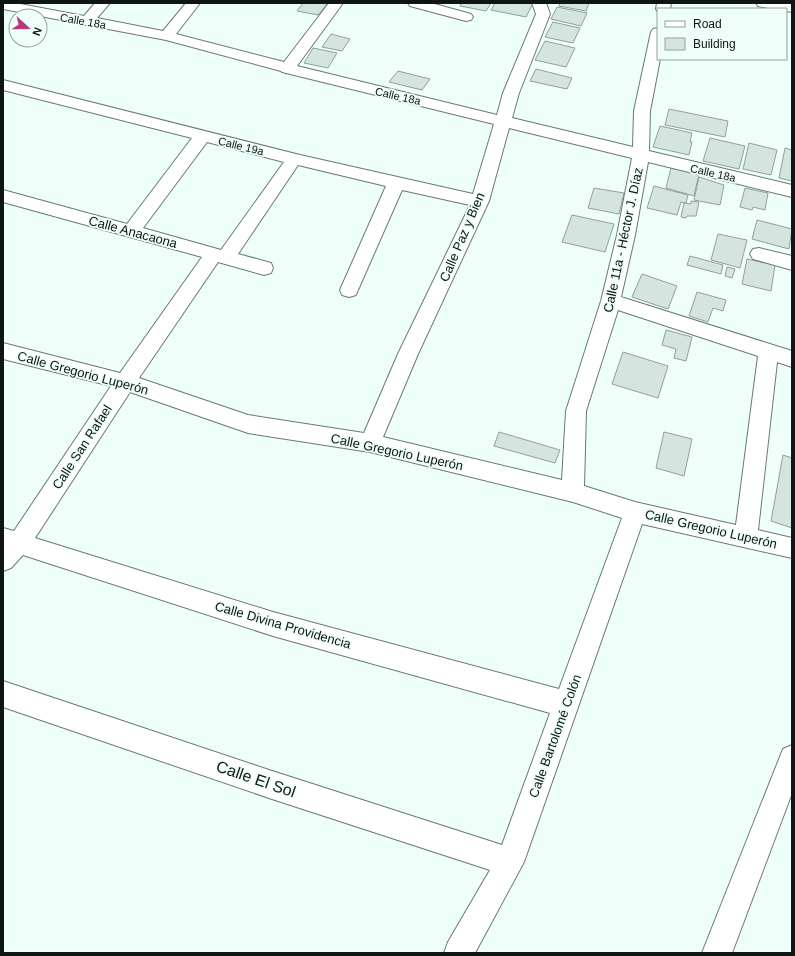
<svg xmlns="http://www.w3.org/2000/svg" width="795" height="956" font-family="Helvetica,sans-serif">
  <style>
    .building { fill: #d4e4de; stroke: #91a09a }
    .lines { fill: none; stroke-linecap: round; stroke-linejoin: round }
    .street-casing { stroke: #6a7873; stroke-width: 2 }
    .street { fill: #fff; fill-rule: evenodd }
    .labels { text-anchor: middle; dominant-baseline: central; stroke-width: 3.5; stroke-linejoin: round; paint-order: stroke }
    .far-street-label { font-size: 11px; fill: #0f1513; stroke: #eefef8 }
    .street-label { font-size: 13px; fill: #0f1513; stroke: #eefef8 }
    .near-street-label { font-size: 16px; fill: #0f1513; stroke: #eefef8 }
  </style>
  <rect width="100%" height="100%" fill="#eefef8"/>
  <g class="building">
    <polygon points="303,3 328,3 318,15 297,11"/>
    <polygon points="461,3 491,3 486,11 460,6"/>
    <polygon points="495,3 533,3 526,17 491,10"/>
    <polygon points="560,3 589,3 586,11 559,6"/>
    <polygon points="557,7 587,13 581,26 551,19"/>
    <polygon points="553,22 580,28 573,43 545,37"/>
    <polygon points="331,34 350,39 342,51 322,47"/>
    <polygon points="545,41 575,48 566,67 535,60"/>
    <polygon points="313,48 337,53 328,68 304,63"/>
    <polygon points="536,69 572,78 567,89 530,81"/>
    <polygon points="398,71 430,79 422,90 389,82"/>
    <polygon points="669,109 728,121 725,137 665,125"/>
    <polygon points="660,126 692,133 690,142 692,142 689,155 653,147"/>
    <polygon points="710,138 745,146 739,169 703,161"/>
    <polygon points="749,143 777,150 771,175 743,169"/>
    <polygon points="785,148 792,150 792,181 779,178"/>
    <polygon points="671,168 699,174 694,196 666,188"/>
    <polygon points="699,177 724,185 720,205 694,200"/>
    <polygon points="654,186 688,195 686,203 681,202 677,215 647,208"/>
    <polygon points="594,188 624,193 619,214 588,208"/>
    <polygon points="745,188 768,193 765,210 753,207 752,210 740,207"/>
    <polygon points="691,201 699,202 696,216 687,216 686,218 681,217 684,203 691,204"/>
    <polygon points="572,215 614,224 605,252 562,242"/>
    <polygon points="757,220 792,229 789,249 752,239"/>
    <polygon points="718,234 747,240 740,268 711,260"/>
    <polygon points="690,256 723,265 721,274 687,265"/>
    <polygon points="747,259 775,265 771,291 742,284"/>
    <polygon points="727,267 735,269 732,278 725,276"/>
    <polygon points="642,274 677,286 668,309 632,297"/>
    <polygon points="697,292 726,300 723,311 713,308 708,322 689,316"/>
    <polygon points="666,330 692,337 686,361 674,358 676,349 662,345"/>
    <polygon points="623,352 668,366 658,398 612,384"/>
    <polygon points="499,432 560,450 555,463 494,446"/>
    <polygon points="664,432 692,439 684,476 656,468"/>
    <polygon points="783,455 792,458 792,528 771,521"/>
  </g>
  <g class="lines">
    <g class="street-casing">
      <g id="street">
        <path d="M3,3H15L84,16L95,3H110L97,18L163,31L186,3H200L176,34L284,62L329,3H343L297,66L497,115L503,93L536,14L532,3H546L550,14L519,93L512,118L633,147L634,111L651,32L653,29L658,28V59H660L650,111L649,151L792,185V197L648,162L635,235L621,297L792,351V367L777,362L758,530L792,538V558L642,524L524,862L475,953H444L448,942L490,870L269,798L3,707V681L269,770L502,845L550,713L273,636L23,555L11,568L3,571V528L14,531L111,386L3,359V343L120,373L202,257L3,202V190L127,224L192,138L3,90V80L300,155L473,194L494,124L282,72L281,71L166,40L3,9ZM509,128L632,158L617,235L601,301L566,411L562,480L383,437L418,354L489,201ZM207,142L284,162L221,250L143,228ZM298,165L386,186L340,290L342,295L349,297L356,295L358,290L402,190L470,205L398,354L364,433L248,415L139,378L218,262L264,275L271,273L273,268L271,263L238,254ZM618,310L758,356L736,525L635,502L584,486L586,411ZM130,392L248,433L370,452L573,502L622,518L559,689L273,612L35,538Z"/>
        <polygon points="408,3 431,3 471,14 473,17 471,20 466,21 410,6"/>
        <polygon points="657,3 671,3 670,9 658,9 658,12 656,9"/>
        <polygon points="756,3 792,4 792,12 786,11 786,9 773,9 758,6"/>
        <polygon points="759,248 792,256 792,270 753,259 750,254 753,249"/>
        <polygon points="792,745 792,793 732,953 702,953 783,749"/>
      </g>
    </g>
    <use href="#street" class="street"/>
  </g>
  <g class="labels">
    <g class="far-street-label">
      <text transform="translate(83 21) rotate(10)">Calle 18a</text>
      <text transform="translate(398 96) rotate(13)">Calle 18a</text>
      <text transform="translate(241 146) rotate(14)">Calle 19a</text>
      <text transform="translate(713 173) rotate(13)">Calle 18a</text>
    </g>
    <g class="street-label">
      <text transform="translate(133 232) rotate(15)">Calle Anacaona</text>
      <text transform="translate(462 237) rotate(-67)">Calle Paz y Bien</text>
      <text transform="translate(623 240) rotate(-78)">Calle 11a - Héctor J. Díaz</text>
      <text transform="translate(83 373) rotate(15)">Calle Gregorio Luperón</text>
      <text transform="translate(82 447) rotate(-57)">Calle San Rafael</text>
      <text transform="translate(397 452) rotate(12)">Calle Gregorio Luperón</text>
      <text transform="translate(711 529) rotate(13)">Calle Gregorio Luperón</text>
      <text transform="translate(283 625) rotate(16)">Calle Divina Providencia</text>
      <text transform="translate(555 736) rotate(-70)">Calle Bartolomé Colón</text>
    </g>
    <g class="near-street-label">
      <text transform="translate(256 779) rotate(19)">Calle El Sol</text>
    </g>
  </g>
  <rect width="795" height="956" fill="none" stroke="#0f1513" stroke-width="8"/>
  <rect x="657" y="8" width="130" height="52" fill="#eefef8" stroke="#95a19c"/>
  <rect x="665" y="21" width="20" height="6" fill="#ffffff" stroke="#95a19c"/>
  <text x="693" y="28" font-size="12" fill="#0f1513">Road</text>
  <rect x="665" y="38" width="20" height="12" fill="#d4e4de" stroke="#95a19c"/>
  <text x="693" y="48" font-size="12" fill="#0f1513">Building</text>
  <g transform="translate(28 28) rotate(111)"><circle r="19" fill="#eefef8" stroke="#95a19c"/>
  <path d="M0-3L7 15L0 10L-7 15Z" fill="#ba367c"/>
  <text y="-6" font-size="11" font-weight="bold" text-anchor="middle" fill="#0f1513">N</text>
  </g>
</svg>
